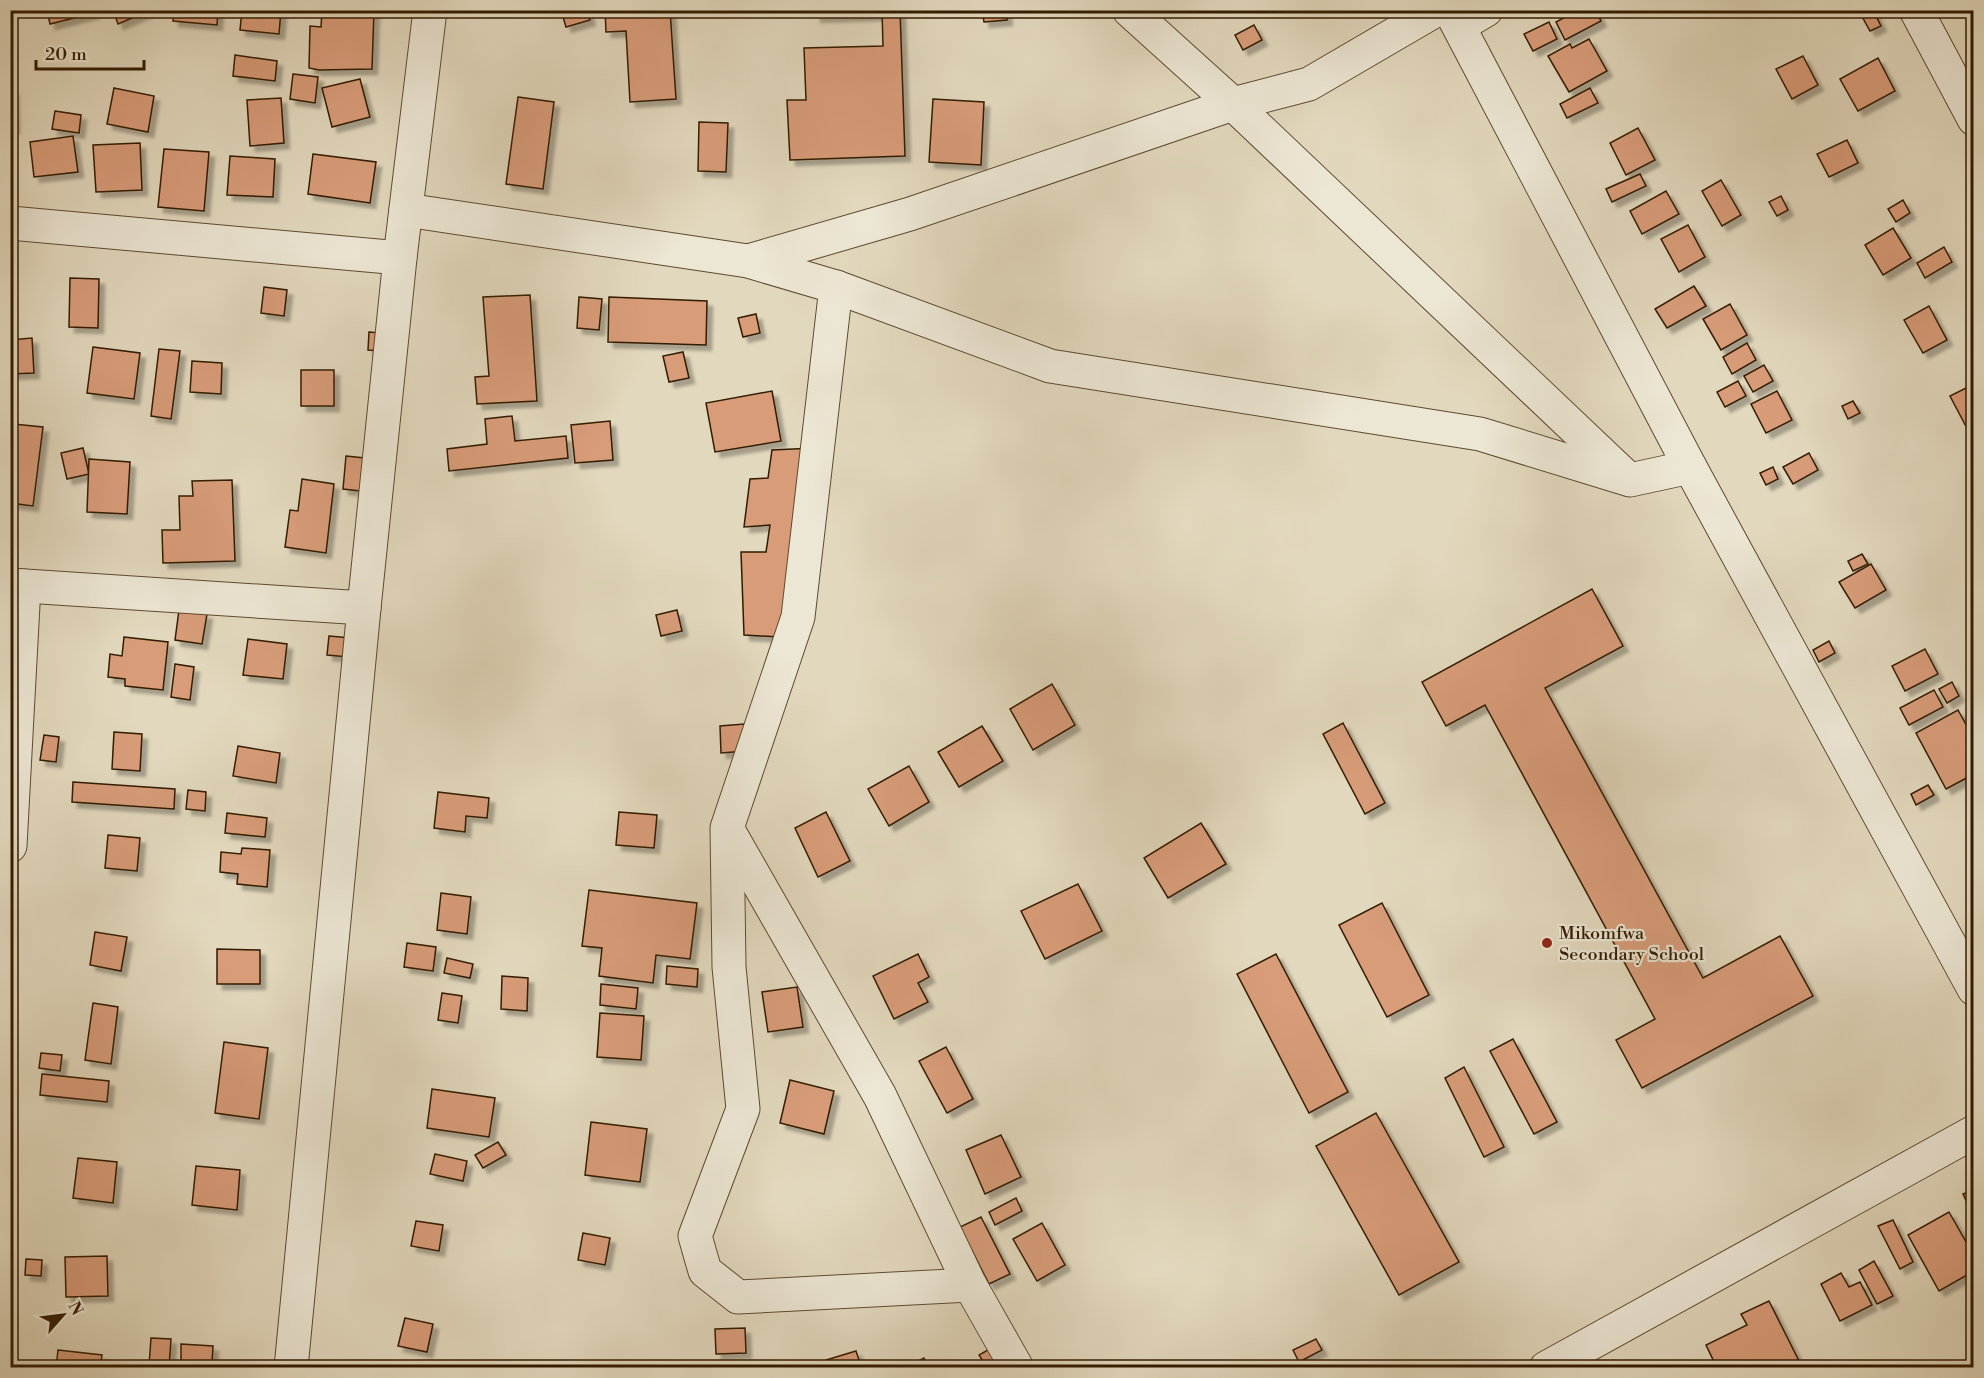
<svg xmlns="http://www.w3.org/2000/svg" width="1984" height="1378" font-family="'Libre Bodoni',serif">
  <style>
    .building { fill: #d89c79; stroke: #321b00; stroke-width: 1.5; filter: url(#shadow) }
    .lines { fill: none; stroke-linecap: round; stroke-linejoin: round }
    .street-casing { stroke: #5e4a2f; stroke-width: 35 }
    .street { stroke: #ece6d4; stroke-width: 33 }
    .poi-dot { fill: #8f2418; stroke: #ece6d4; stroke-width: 2 }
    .labels { text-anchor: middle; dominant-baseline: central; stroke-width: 4.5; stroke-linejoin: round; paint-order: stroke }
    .poi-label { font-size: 18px; fill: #321b00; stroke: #ece6d4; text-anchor: start }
  </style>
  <defs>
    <filter id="shadow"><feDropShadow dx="5.5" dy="5.5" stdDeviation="1.5" flood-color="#0004"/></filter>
  </defs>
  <rect width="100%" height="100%" fill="#e2d8bd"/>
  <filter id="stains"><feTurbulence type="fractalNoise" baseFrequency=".00333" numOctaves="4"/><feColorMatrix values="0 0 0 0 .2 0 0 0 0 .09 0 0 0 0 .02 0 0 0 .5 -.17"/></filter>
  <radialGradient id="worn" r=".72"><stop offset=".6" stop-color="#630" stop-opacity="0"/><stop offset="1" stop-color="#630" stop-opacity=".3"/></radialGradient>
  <g class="building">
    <polygon points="47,10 94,10 94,13 50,24"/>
    <polygon points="113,10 151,10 118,24"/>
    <polygon points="174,10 218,10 217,25 173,21"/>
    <polygon points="242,10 281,10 279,34 240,30"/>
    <polygon points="322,10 374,10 372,69 319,70 309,68 310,26 321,27"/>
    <polygon points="561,10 587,10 590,20 566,27"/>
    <polygon points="605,10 670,10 676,99 630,102 626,31 606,32"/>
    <polygon points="815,10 880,10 880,15 815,17"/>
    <polygon points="882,10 900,10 905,156 790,160 787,100 806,100 804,48 883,46"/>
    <polygon points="982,10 1006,10 1007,20 984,22"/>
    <polygon points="1578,10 1595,10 1601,21 1565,40 1556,22"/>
    <polygon points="1873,10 1881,26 1870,31 1859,11"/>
    <polygon points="1549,22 1557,39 1533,51 1524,34"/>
    <polygon points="1254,25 1262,40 1243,50 1235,35"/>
    <polygon points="1589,39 1607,71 1569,92 1548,56 1570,44 1572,48"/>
    <polygon points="235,55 277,61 275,81 233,76"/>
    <polygon points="1803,56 1818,85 1792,99 1776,69"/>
    <polygon points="1878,58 1895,91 1858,111 1840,79"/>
    <polygon points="293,74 318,77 315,103 290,99"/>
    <polygon points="360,79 370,117 332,127 322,88"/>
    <polygon points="114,88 154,96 148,132 107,124"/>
    <polygon points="1590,88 1598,103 1567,118 1560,104"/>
    <polygon points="10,90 13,90 14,128 10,128"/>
    <polygon points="518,97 554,102 543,189 506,184"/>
    <polygon points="281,98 284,143 250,146 247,100"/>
    <polygon points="933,99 984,102 981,165 929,162"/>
    <polygon points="55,111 81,115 79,133 52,129"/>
    <polygon points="699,122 728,123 726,172 698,171"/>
    <polygon points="1638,128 1655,160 1626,175 1610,143"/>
    <polygon points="73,136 78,172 34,177 30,142"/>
    <polygon points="1847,140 1858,163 1829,177 1817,154"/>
    <polygon points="140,143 142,190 96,192 93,145"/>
    <polygon points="164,149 209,152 204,211 158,207"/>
    <polygon points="313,154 376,162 370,203 308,194"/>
    <polygon points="230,156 275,159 273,197 227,195"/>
    <polygon points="1640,174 1646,186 1612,202 1606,189"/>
    <polygon points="1721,180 1741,215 1722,226 1702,191"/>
    <polygon points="1666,191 1679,214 1642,234 1630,211"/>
    <polygon points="1781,196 1788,210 1777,216 1769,202"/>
    <polygon points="1903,200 1910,213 1896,222 1888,209"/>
    <polygon points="1688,225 1705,257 1679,272 1661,239"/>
    <polygon points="1893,228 1911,258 1883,275 1865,245"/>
    <polygon points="1944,247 1952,262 1925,278 1917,263"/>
    <polygon points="70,278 99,279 98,328 69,327"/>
    <polygon points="1694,286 1706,306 1667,328 1655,309"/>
    <polygon points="264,287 287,290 284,316 261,313"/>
    <polygon points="530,295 537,401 477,404 475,377 489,376 483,297"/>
    <polygon points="579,297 602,299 599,330 577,328"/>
    <polygon points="609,297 707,301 706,345 608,342"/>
    <polygon points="1730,304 1747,335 1721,350 1703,319"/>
    <polygon points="1929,306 1947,340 1923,353 1904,320"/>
    <polygon points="756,314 760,333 743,337 738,318"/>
    <polygon points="369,332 380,333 379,351 368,350"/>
    <polygon points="32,338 34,373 10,374 10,340"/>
    <polygon points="1747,343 1756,360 1732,374 1723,357"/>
    <polygon points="93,347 140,353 134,399 87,393"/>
    <polygon points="159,349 180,351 171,419 151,416"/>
    <polygon points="683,352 689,378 669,382 663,356"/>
    <polygon points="192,361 222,363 221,394 190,392"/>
    <polygon points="1764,365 1773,381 1753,392 1744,376"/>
    <rect x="301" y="370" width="33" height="36"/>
    <polygon points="1738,381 1746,396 1725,407 1717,392"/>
    <polygon points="1974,384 1974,429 1969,432 1950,396"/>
    <polygon points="772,391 781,441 715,452 706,403"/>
    <polygon points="1777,391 1792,420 1766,433 1751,404"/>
    <polygon points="1853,401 1860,413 1848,419 1842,406"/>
    <polygon points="512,416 515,441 566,436 568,458 449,471 447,449 487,444 485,419"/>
    <polygon points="610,421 613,460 575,463 571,425"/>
    <polygon points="13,424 43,427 33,506 10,503 10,443"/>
    <polygon points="83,448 89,474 67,479 61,453"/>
    <polygon points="814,448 780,637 744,635 741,552 766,552 770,525 744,527 750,479 768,478 772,450"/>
    <polygon points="1809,453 1818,470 1793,484 1783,467"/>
    <polygon points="346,456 374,459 370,492 343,489"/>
    <polygon points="89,459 130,462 127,514 87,512"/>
    <polygon points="1773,467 1778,479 1766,485 1760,473"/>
    <polygon points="302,479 334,484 326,553 285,547 290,510 298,511"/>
    <polygon points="232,480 235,561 163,563 162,530 180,530 179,496 193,496 192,481"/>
    <polygon points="1862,554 1868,564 1853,571 1848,561"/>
    <polygon points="1871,564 1886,590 1855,608 1839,582"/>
    <polygon points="1592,589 1623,646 1545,688 1703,978 1780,936 1813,996 1642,1088 1616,1040 1655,1019 1485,705 1446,726 1422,682"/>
    <polygon points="179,610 207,614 202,644 175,640"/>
    <polygon points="677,610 682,631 661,636 656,615"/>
    <polygon points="329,636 351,638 349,657 327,655"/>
    <polygon points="124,637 168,642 163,690 125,686 125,679 108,677 110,654 122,656"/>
    <polygon points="248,639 287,644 283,679 243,675"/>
    <polygon points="1829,641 1835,653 1819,662 1813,650"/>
    <polygon points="1925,649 1938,674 1905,691 1892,666"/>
    <polygon points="175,664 194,667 190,700 171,697"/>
    <polygon points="1952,682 1959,696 1947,703 1939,689"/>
    <polygon points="1052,684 1075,725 1033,750 1010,709"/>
    <polygon points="1934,690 1943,707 1909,725 1900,708"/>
    <polygon points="1958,710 1974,739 1974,774 1946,789 1916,733"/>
    <polygon points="1343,723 1385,803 1365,814 1323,734"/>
    <polygon points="744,724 746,751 721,753 720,726"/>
    <polygon points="982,726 1003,761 959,787 938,752"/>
    <polygon points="114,732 142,734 140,771 112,769"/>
    <polygon points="44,735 59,737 56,762 40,760"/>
    <polygon points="238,746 280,753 276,783 233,776"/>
    <polygon points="909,766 929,802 889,826 868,789"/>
    <polygon points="73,782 175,789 174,809 72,802"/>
    <polygon points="1928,785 1934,795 1916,805 1911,794"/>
    <polygon points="188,790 206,792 205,811 186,809"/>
    <polygon points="438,792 489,798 487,818 466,816 465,832 434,828"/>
    <polygon points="619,812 657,815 654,848 616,845"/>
    <polygon points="826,812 850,861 818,877 795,828"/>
    <polygon points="227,813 267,818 265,837 225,833"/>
    <polygon points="1201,823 1226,864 1168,898 1144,858"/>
    <polygon points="108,835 140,838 137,871 105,868"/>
    <polygon points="242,848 270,850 267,887 237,884 238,874 220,872 221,852 241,854"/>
    <polygon points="1078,884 1102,931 1045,959 1021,911"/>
    <polygon points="589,890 697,903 690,959 656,955 653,983 599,976 602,948 582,946"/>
    <polygon points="441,893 471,897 467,934 437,930"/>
    <polygon points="1382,903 1429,995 1387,1017 1339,925"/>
    <polygon points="95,932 127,937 121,971 90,965"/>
    <polygon points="407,943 436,947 433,971 404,967"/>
    <polygon points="217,949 260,950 260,984 217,984"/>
    <polygon points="918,954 929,977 918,983 928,1002 894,1019 873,976"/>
    <polygon points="1276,954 1348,1092 1309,1113 1237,974"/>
    <polygon points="447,958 473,964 470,978 444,973"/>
    <polygon points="667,966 698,969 697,987 666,984"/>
    <polygon points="502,976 528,978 527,1011 501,1009"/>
    <polygon points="601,984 638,988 636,1009 600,1005"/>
    <polygon points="797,987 803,1027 768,1032 762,992"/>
    <polygon points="442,993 462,996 458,1023 438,1020"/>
    <polygon points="93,1003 118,1007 111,1064 85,1060"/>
    <polygon points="600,1013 644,1016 641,1060 597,1057"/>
    <polygon points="1513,1039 1557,1122 1534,1134 1490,1051"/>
    <polygon points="224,1042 268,1048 259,1119 215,1113"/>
    <polygon points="946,1047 973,1099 947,1113 919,1061"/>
    <polygon points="41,1053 62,1055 60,1071 39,1068"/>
    <polygon points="1464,1067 1504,1147 1484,1157 1445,1078"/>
    <polygon points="42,1074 109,1081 107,1102 40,1095"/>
    <polygon points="790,1080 834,1091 824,1134 780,1123"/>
    <polygon points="432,1089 495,1098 489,1137 427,1128"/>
    <polygon points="1376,1113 1459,1262 1399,1295 1316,1146"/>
    <polygon points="591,1122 647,1129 640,1182 585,1175"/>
    <polygon points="1001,1135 1021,1177 985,1194 966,1150"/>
    <polygon points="498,1142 506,1155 483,1168 475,1155"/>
    <polygon points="435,1154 467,1161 463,1181 430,1174"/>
    <polygon points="78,1158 117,1162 113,1203 73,1198"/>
    <polygon points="196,1166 240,1170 237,1210 192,1205"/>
    <polygon points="1974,1190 1974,1208 1970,1209 1963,1194"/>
    <polygon points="1016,1198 1022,1211 995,1225 989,1212"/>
    <polygon points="1949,1212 1974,1256 1974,1271 1939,1291 1908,1235"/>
    <polygon points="981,1217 1010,1274 989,1284 960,1227"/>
    <polygon points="1893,1220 1913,1262 1900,1269 1878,1226"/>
    <polygon points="416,1221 443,1225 439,1251 411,1246"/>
    <polygon points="1042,1223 1065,1265 1037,1281 1013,1239"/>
    <polygon points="583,1233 610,1238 605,1265 578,1260"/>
    <polygon points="107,1256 108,1296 66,1297 65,1257"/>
    <polygon points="26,1259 42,1260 41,1276 25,1275"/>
    <polygon points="1874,1261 1893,1296 1877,1304 1859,1270"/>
    <polygon points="1841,1273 1849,1287 1860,1282 1872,1305 1840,1321 1821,1284"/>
    <polygon points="1769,1301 1802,1367 1717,1368 1706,1345 1747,1325 1741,1314"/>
    <polygon points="405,1318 433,1324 427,1352 398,1346"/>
    <polygon points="745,1328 746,1353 716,1354 715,1329"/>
    <polygon points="151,1338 171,1339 169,1367 149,1366"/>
    <polygon points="1316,1339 1322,1350 1299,1362 1293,1350"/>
    <polygon points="181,1344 213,1346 212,1363 181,1362"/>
    <polygon points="993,1347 1001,1368 987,1368 979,1355"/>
    <polygon points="58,1350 102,1355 100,1368 56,1368"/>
    <polygon points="856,1351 861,1366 856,1368 828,1368 826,1360"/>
    <polygon points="924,1358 929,1368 905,1368"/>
  </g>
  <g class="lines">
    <g class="street-casing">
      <g id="street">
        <polyline points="1129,10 1233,104 1624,475"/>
        <polyline points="1450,10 1690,467 1974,989"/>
        <polyline points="1916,10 1974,119"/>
        <polyline points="1459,26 1486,10"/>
        <polyline points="406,210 748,261 910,214 1233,104 1309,84 1436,10"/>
        <polyline points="10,223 400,258"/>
        <polyline points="748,261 836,287 1050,366 1480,434 1630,480 1690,467"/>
        <polyline points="836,287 798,617 727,828 729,967 743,1109 695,1236 705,1271 738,1297 970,1285"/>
        <polyline points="10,585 364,608"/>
        <polyline points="728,830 880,1096 970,1285 1017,1368"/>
        <polyline points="10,846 24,586"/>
        <polyline points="291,1368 364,608 400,258 430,10"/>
        <polyline points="1546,1368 1974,1132"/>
      </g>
    </g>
    <use href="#street" class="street"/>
  </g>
  <circle class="poi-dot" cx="1547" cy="943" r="6"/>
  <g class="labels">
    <g class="poi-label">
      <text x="1559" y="933">Mikomfwa<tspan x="1559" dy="21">Secondary School</tspan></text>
    </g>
  </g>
  <rect width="1984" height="1378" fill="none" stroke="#e2d8bd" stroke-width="36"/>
  <rect x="12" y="12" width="1960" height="1354" fill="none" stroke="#321b00" stroke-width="3"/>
  <rect x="18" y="18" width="1948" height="1342" fill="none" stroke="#321b00" stroke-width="1.5"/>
  <g transform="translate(63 1315) rotate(62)" stroke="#ece6d4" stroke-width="4.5" paint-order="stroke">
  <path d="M0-4.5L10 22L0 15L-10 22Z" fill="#321b00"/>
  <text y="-9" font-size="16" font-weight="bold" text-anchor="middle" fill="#321b00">N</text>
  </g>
  <path d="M36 60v9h108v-9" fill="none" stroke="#321b00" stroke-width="3"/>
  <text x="45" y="60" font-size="18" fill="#321b00" stroke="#ece6d4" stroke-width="4.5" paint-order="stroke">20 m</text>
  <rect width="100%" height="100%" filter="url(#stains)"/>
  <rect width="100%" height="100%" fill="url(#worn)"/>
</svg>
